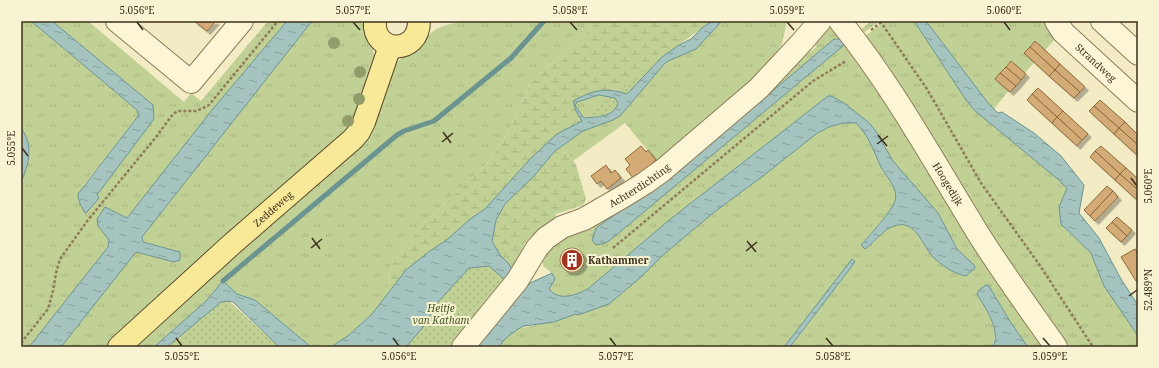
<svg xmlns="http://www.w3.org/2000/svg" width="1159" height="368" font-family="'Noto Serif',serif">
  <style>
    .grass { fill: url(#grass-tufts) }
    .wetland { fill: url(#wetland-marsh) }
    .park { fill: url(#park-dots) }
    .water { fill: url(#water-ripples); stroke: #6b9490; fill-rule: evenodd }
    .lines { fill: none; stroke-linecap: round; stroke-linejoin: round }
    .stream { stroke: #6b9490; stroke-width: 5 }
    .building { fill: #d3ab76; stroke: #8f693b; filter: url(#shadow) }
    .minor-casing { stroke: #8e7d58; stroke-width: 24 }
    .major-casing { stroke: #5b492c; stroke-width: 24 }
    .path { stroke: #8e7d58; stroke-width: 2.5; stroke-dasharray: 3 2; stroke-linecap: butt }
    .minor { stroke: #fcf6d7; stroke-width: 22 }
    .major { stroke: #f8e998; stroke-width: 22 }
    .tree { fill: #929c6a }
    .ticks { fill: none; stroke: #3d311d; stroke-width: 1.5 }
    .labels { text-anchor: middle; dominant-baseline: central; stroke-width: 4; stroke-linejoin: round; paint-order: stroke }
    .street-label { font-size: 10px; fill: #3d311d; stroke: #f8f3d3 }
    .poi-label { font-size: 10px; font-weight: bold; fill: #3d311d; stroke: #f8f3d3; text-anchor: start }
    .park-label { font-size: 10px; font-style: italic; fill: #445b22; stroke: #f8f3d3 }
    .neatline { fill: none; stroke: #3d311d; stroke-width: 1.5 }
    .ticks-label { font-size: 10px; text-anchor: middle; fill: #3d311d }
  </style>
  <defs>
    <pattern id="grass-tufts" width="24" height="20" patternUnits="userSpaceOnUse"><rect width="24" height="20" fill="#c1d196"/><path d="M3 7l-1-3M5 7V3M7 7l1-3M15 17l-1-3M17 17v-4M19 17l1-3" fill="none" stroke="#a7b481"/></pattern>
    <pattern id="wetland-marsh" width="20" height="14" patternUnits="userSpaceOnUse"><rect width="20" height="14" fill="#c1d196"/><path d="M1 5h8M5 5V1M11 12h8M15 12V8" fill="none" stroke="#a7b481"/></pattern>
    <pattern id="park-dots" width="8" height="8" patternUnits="userSpaceOnUse"><rect width="8" height="8" fill="#c1d196"/><path d="M2 2h.1M6 6h.1" fill="none" stroke="#a7b481" stroke-width="1.8" stroke-linecap="round"/></pattern>
    <pattern id="water-ripples" width="26" height="14" patternUnits="userSpaceOnUse"><rect width="26" height="14" fill="#a5c4c0"/><path d="M2 4q2-2 4 0t4 0M15 11q2-2 4 0t4 0" fill="none" stroke="#88a09b"/></pattern>
    <filter id="shadow"><feDropShadow dx="3.5" dy="3.5" stdDeviation="0" flood-color="#0004"/></filter>
  </defs>
  <rect width="100%" height="100%" fill="#f2ebc3"/>
  <g class="grass">
    <path d="M21,21H31L137,110L139,115L83,186L99,198L97,195L154,119L153,105L52,21H88L184,102L191,93L201,101L268,21H287L212,110L127,218L105,207L98,226L109,240L108,247L29,347H21V182C29,164 34,145 21,128Z"/>
    <polygon points="312,21 365,21 374,54 374,61 356,116 349,129 134,320 106,347 61,347 136,252 174,262 180,252 143,242 142,237"/>
    <path d="M468,21H596L587,33L530,83L508,133L489,161L425,222L391,265L387,296L372,314L349,335L331,347H311L255,300L237,294L223,281L206,301L154,347H131L337,166L394,64C400,58 409,56 416,51C423,46 426,37 432,32C442,24 457,23 468,21Z"/>
    <polygon points="722,21 787,21 782,44 763,74 659,164 625,123 573,161 568,153 555,151 583,131 612,120 620,116 666,62 696,49"/>
    <polygon points="871,21 880,21 863,33 859,33 858,32"/>
    <polygon points="886,21 914,21 966,100 974,110 1060,181 1067,188 1059,207 1061,224 1091,253 1104,286 1138,336 1138,347 1065,347 1046,321 865,36"/>
    <polygon points="926,21 1048,21 1057,37 1006,94 994,109 988,103"/>
    <path d="M830,28L835,29L840,39H834L743,116L630,204L596,228L592,240L596,245L605,243L609,241L847,42L1046,347H1028L1011,323L989,286L985,308L992,321L995,334L993,347H790L855,262L852,259L784,347H499L505,339L518,329L570,317L576,314L578,315L609,304L641,277L663,255L713,213L763,176L816,134L829,127L843,123H856C868,135 873,150 880,165C885,176 899,189 895,201C891,213 869,234 861,245L865,249C875,243 882,230 894,226C916,218 922,246 934,258C943,266 954,274 966,276L975,268L957,249L938,213L893,161L875,130L868,122L844,103L831,96H828L668,221L589,288C577,295 559,302 549,289L555,279L552,273L543,266V254L577,229H592L595,225L685,159L816,47L813,42Z"/>
    <polygon points="599,95 615,98 585,118 582,116 575,105 577,102"/>
  </g>
  <g class="wetland">
    <polygon points="596,21 712,21 662,57 627,94 613,90 573,101 576,111 582,121 557,134 530,159 485,209 470,219 448,239 430,251 387,296 391,265 425,222 489,161 508,133 530,83 587,33"/>
    <polygon points="555,151 568,153 576,165 586,199 583,205 556,214 554,223 538,234 531,236 524,244 522,255 513,271 500,255 492,241 496,220 505,204 534,176"/>
  </g>
  <g class="park">
    <polygon points="708,21 722,21 695,49 666,62 620,116 612,120 583,131 555,151 533,177 519,191 496,220 492,241 513,271 454,347 374,347 557,136 670,55 703,29"/>
    <polygon points="219,298 229,301 279,347 167,347"/>
  </g>
  <g class="water">
    <path d="M31,21H52L153,105L154,119L97,195L99,198L87,212L85,213C81,206 78,201 78,194L139,115L137,110Z"/>
    <polygon points="287,21 312,21 142,237 143,242 180,252 180,260 174,262 136,252 61,347 29,347 108,247 109,240 98,226 97,219 105,207 127,218 212,110"/>
    <path d="M712,21H722L696,49L666,62L620,116L613,120L583,131L555,151L534,176L505,204L496,220L492,241L500,255L509,264L513,271L505,280L489,266L469,268L438,302L424,326L406,347H331L349,335L372,314L406,270L430,251L448,239L470,219L485,209L530,159L557,134L582,121L576,111L573,101C593,90 605,87 627,94L662,57L679,45L691,39L702,28ZM599,95L615,98L618,103C614,117 597,117 585,118L582,116L575,105L577,102Z"/>
    <polygon points="914,21 926,21 988,103 998,113 1002,112 1034,133 1061,156 1084,185 1079,213 1099,238 1121,279 1138,305 1138,336 1104,286 1091,253 1061,224 1059,207 1067,188 1060,181 974,110 966,100"/>
    <polygon points="834,39 840,39 844,43 843,46 609,241 605,243 596,245 592,240 596,228 630,204 743,116"/>
    <path d="M828,96H831L844,103L868,122L875,130L893,161L938,213L957,249L974,265L975,268L966,276C954,274 943,266 934,258C922,246 916,218 894,226C882,230 875,242 865,249L861,245C869,236 892,211 895,201C899,188 885,176 880,165C873,149 868,135 856,123H843L829,127L816,134L763,176L713,213L663,255L641,277L609,304L578,315L576,314L554,322L524,326L518,329L505,339L499,347H476L526,285L552,273L555,279L549,289C559,302 577,295 589,288L668,221Z"/>
    <path d="M21,128C34,145 29,164 21,182Z"/>
    <polygon points="852,259 855,262 790,347 784,347"/>
    <polygon points="223,281 237,294 255,300 311,347 279,347 233,302 229,301 221,302 167,347 154,347 206,301"/>
    <path d="M986,285L989,286L1011,323L1028,347H993C1001,330 986,309 977,294L979,290Z"/>
  </g>
  <g class="lines">
    <polyline class="stream" points="223,281 397,135 404,131 434,121 511,58 544,21"/>
  </g>
  <g class="building">
    <polygon points="194,21 216,21 207,31"/>
    <polygon points="1035,41 1060,64 1055,70 1030,47"/>
    <polygon points="1030,47 1055,70 1049,76 1024,53"/>
    <polygon points="1011,61 1026,74 1021,80 1006,67"/>
    <polygon points="1060,64 1085,87 1080,92 1055,70"/>
    <polygon points="1006,67 1021,80 1016,86 1000,73"/>
    <polygon points="1055,70 1080,92 1074,98 1049,76"/>
    <polygon points="1000,73 1016,86 1010,92 995,79"/>
    <polygon points="1038,88 1063,111 1057,117 1032,94"/>
    <polygon points="1032,94 1057,117 1052,123 1027,100"/>
    <polygon points="1100,100 1125,122 1119,128 1094,106"/>
    <polygon points="1094,106 1119,128 1114,134 1089,111"/>
    <polygon points="1063,111 1088,134 1082,140 1057,117"/>
    <polygon points="1057,117 1082,140 1077,146 1052,123"/>
    <polygon points="1125,122 1138,135 1138,145 1119,128"/>
    <polygon points="1119,128 1138,145 1138,156 1114,134"/>
    <polygon points="641,146 646,152 648,150 656,160 634,179 626,169 630,165 625,159"/>
    <polygon points="1101,146 1126,168 1120,174 1095,151"/>
    <polygon points="1095,151 1120,174 1115,180 1090,157"/>
    <polygon points="606,165 611,173 615,170 621,178 607,189 601,181 597,184 591,176"/>
    <polygon points="1126,168 1138,179 1138,190 1120,174"/>
    <polygon points="1120,174 1138,190 1138,201 1115,180"/>
    <polygon points="1107,186 1113,191 1090,216 1084,210"/>
    <polygon points="1113,191 1118,197 1095,221 1090,216"/>
    <polygon points="1117,217 1132,230 1127,236 1112,222"/>
    <polygon points="1112,222 1127,236 1121,242 1106,228"/>
    <circle cx="572" cy="260" r="12"/>
    <polygon points="1135,249 1138,254 1138,280 1136,281 1121,257"/>
  </g>
  <g class="lines">
    <g class="minor-casing">
      <g id="minor">
        <polyline points="117,21 191,82 242,21"/>
        <path id="s1" d="M840,21C894,88 934,162 979,235C1003,273 1030,310 1056,347"/>
        <path id="s2" d="M1056,21L1063,32L1077,45L1138,101"/>
        <polyline points="1102,21 1138,54"/>
        <path id="s3" d="M463,347L517,281L537,248L546,238L562,227L584,219L624,196L645,183L663,170L759,88L802,42L820,21"/>
      </g>
    </g>
    <g class="major-casing">
      <g id="major">
        <path d="M375,21C372,54 419,56 419,21"/>
        <path id="s4" d="M119,347L232,244L353,139L359,132L364,122L390,46"/>
      </g>
    </g>
    <g class="path">
      <polyline points="880,21 927,89 981,183 1041,267 1093,347"/>
      <polyline points="871,30 883,21"/>
      <polyline points="613,248 813,81 846,61"/>
      <polyline points="21,343 48,309 53,291 56,273 60,259 88,220 156,137 173,114 178,111 196,111 201,109 209,105 278,21"/>
    </g>
    <use href="#minor" class="minor"/>
    <use href="#major" class="major"/>
  </g>
  <g class="tree">
    <circle cx="334" cy="43" r="6"/>
    <circle cx="360" cy="72" r="6"/>
    <circle cx="359" cy="99" r="6"/>
    <circle cx="348" cy="121" r="6"/>
  </g>
  <path class="ticks" d="M137,22L143,30M353,22L360,30M570,22L577,30M787,22L794,30M1004,22L1010,30M443,132L451,143M878,135L887,146M442,142L453,133M877,144L888,136M22,148L28,156M1131,178L1137,186M312,238L320,249M747,241L756,252M311,248L322,239M746,251L757,242M1129,296L1137,290M176,338L182,346M393,338L399,346M610,338L616,346M826,338L833,346M1043,338L1050,346"/>
  <defs>
    <g id="building-disc" transform="scale(1.15)"><circle r="9.5" fill="#a23522" stroke="#f8f3d3"/><path d="M-4-6H4V6H1V3H-1V6H-4ZM-2.5-4.3h1.7v1.8h-1.7ZM.8-4.3h1.7v1.8H.8ZM-2.5-1h1.7V.8h-1.7ZM.8-1h1.7V.8H.8Z" fill="#fff"/></g>
  </defs>
  <g fill-rule="evenodd">
    <use href="#building-disc" x="572" y="260"/>
  </g>
  <g class="labels">
    <g class="street-label">
      <text stroke="none"><textPath href="#s2" startOffset="58">Strandweg</textPath></text>
      <text stroke="none"><textPath href="#s3" startOffset="245">Achterdichting</textPath></text>
      <text stroke="none"><textPath href="#s1" startOffset="196">Hoogedijk</textPath></text>
      <text stroke="none"><textPath href="#s4" startOffset="207">Zeddeweg</textPath></text>
    </g>
    <g class="poi-label">
      <text x="588" y="260">Kathammer</text>
    </g>
    <g class="park-label">
      <text x="441" y="308">Heitje<tspan x="441" dy="12">van Katham</tspan></text>
    </g>
  </g>
  <rect width="1159" height="368" fill="none" stroke="#f8f3d3" stroke-width="44"/>
  <rect x="22" y="22" width="1115" height="324" class="neatline"/>
  <g class="ticks-label">
    <text x="137" y="14">5.056°E</text>
    <text x="353" y="14">5.057°E</text>
    <text x="570" y="14">5.058°E</text>
    <text x="787" y="14">5.059°E</text>
    <text x="1004" y="14">5.060°E</text>
    <text transform="translate(11 148) rotate(-90)" y="4">5.055°E</text>
    <text transform="translate(1148 186) rotate(-90)" y="4">5.060°E</text>
    <text transform="translate(1148 290) rotate(-90)" y="4">52.489°N</text>
    <text x="182" y="360">5.055°E</text>
    <text x="399" y="360">5.056°E</text>
    <text x="616" y="360">5.057°E</text>
    <text x="833" y="360">5.058°E</text>
    <text x="1050" y="360">5.059°E</text>
  </g>
</svg>
